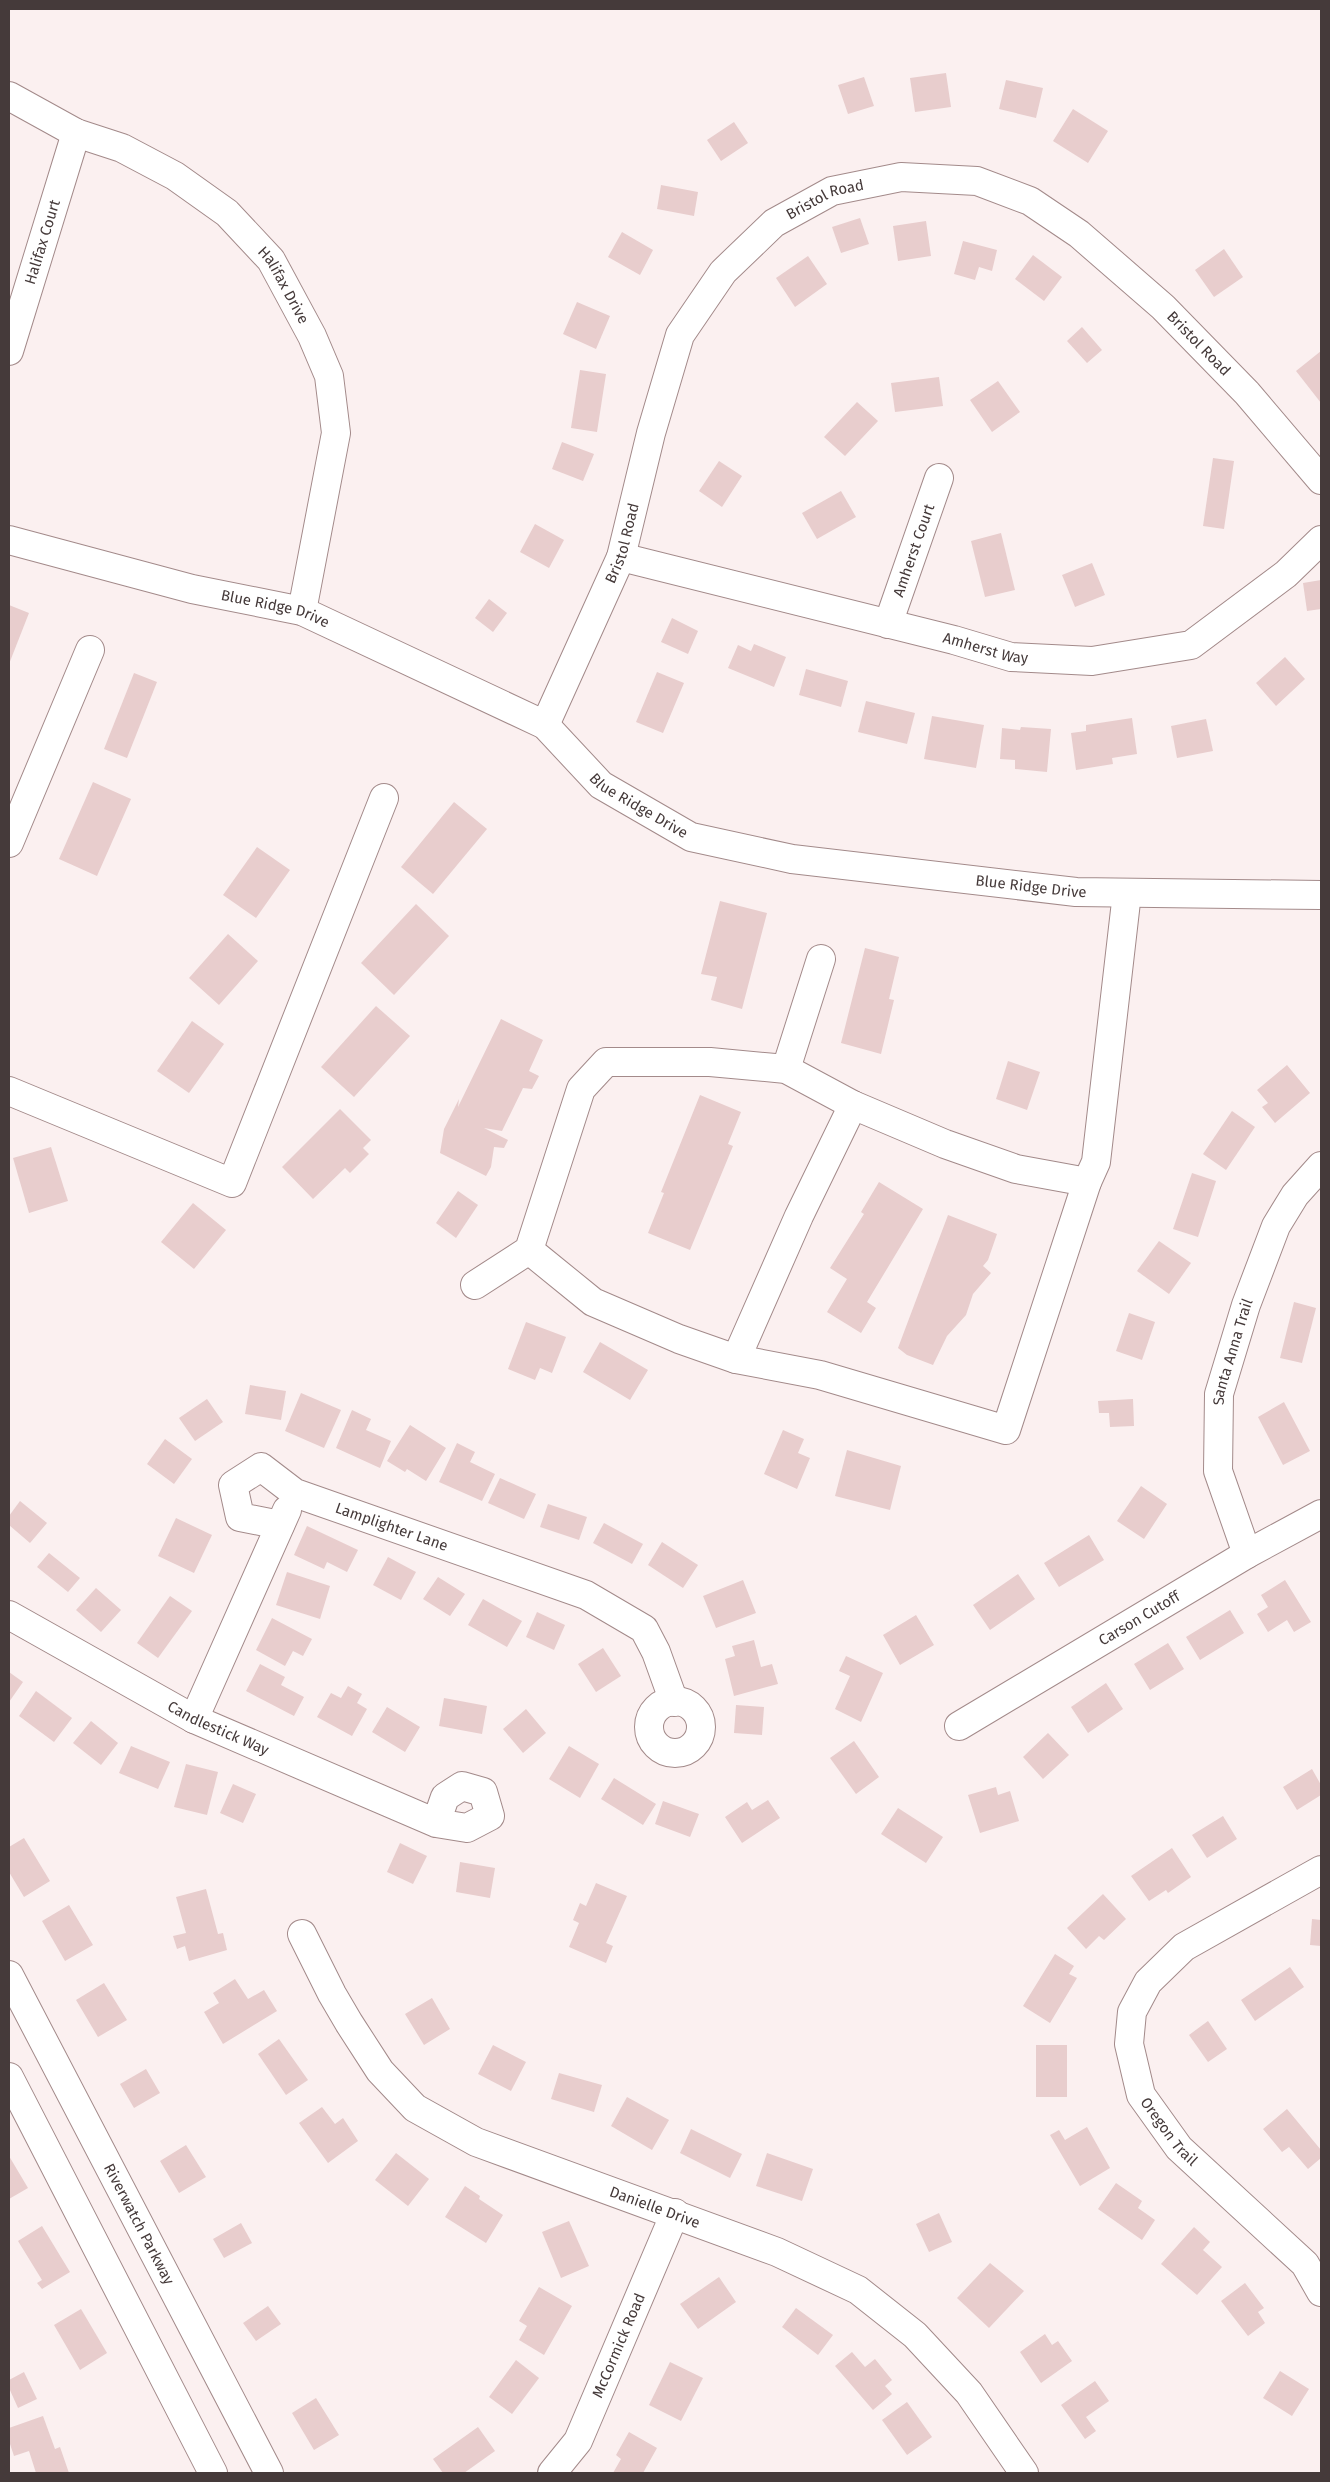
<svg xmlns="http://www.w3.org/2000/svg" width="1330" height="2482" font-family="'Fira Sans',sans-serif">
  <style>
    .building { fill: #e8cdcd }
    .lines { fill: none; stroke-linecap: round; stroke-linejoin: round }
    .minor-casing { stroke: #a38a8a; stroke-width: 30 }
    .major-casing { stroke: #a38a8a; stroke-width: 30 }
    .minor { stroke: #fff; stroke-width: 28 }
    .major { stroke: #fff; stroke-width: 28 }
    .labels { text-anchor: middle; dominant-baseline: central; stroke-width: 4.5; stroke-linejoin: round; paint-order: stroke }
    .street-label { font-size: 15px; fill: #453a3a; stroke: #fff }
  </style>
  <rect width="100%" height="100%" fill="#fbf0f0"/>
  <g class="building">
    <polygon points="946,73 951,107 915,112 910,78"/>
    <polygon points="864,77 874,106 848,114 838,85"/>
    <polygon points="1006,80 1043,88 1036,118 999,109"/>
    <polygon points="1073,109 1108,131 1088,163 1053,141"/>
    <polygon points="734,122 748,143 721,161 707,140"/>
    <polygon points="661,185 698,192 694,216 657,209"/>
    <polygon points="860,218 869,244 841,253 832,227"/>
    <polygon points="926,221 931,256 898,261 893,226"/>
    <polygon points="622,232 653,250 640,275 608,257"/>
    <polygon points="963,241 997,250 992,271 979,267 975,280 954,274"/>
    <polygon points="1224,249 1243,277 1214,297 1195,270"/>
    <polygon points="1033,255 1062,277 1044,301 1015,279"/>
    <polygon points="808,256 827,284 795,307 776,278"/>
    <polygon points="577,302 610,316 596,349 563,334"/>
    <polygon points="1082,327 1102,350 1087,363 1067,341"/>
    <polygon points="1321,351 1321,403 1296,371"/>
    <polygon points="580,370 606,374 597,432 571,428"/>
    <polygon points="939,377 943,406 895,412 891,383"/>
    <polygon points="998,381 1020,412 992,432 970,400"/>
    <polygon points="857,402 878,421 845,456 824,437"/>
    <polygon points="562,442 594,454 583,481 552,469"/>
    <polygon points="1213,458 1234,461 1224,529 1203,526"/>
    <polygon points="719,461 742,476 722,507 699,491"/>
    <polygon points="841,491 856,517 817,539 802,513"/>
    <polygon points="535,524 564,540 549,568 520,552"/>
    <polygon points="1001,533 1015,590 985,597 971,541"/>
    <polygon points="1092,563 1105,595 1075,607 1062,575"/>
    <polygon points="1321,580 1321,609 1307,611 1303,583"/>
    <polygon points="489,599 507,613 493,632 475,618"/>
    <polygon points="9,605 29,613 9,664"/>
    <polygon points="672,618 698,631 688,654 661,642"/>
    <polygon points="754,644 786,657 774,687 728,668 738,645 751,651"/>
    <polygon points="1285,657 1305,679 1276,706 1256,683"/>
    <polygon points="806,669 848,681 841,707 799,695"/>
    <polygon points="657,672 684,683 663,733 636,722"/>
    <polygon points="134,673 157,682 127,758 104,749"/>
    <polygon points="866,701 915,713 907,744 858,732"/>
    <polygon points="932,716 984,725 976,768 924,759"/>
    <polygon points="1132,718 1137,754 1112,758 1113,764 1076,770 1071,733 1086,731 1086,725"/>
    <polygon points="1206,719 1213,751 1177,758 1171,726"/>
    <polygon points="1021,727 1051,729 1047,772 1015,769 1015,760 1000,759 1002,728 1020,730"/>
    <polygon points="93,782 131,799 97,876 59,859"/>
    <polygon points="454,802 487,829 433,894 401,867"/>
    <polygon points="257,847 290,870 256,918 223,895"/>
    <polygon points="720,901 767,913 742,1009 711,1000 717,977 701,974"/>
    <polygon points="416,904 449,936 394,995 361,963"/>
    <polygon points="228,934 258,961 219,1005 189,978"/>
    <polygon points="865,948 899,957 889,999 894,1000 881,1054 841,1043"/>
    <polygon points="376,1006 410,1036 354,1097 321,1067"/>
    <polygon points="501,1019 543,1040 529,1071 539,1076 532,1089 523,1088 502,1131 484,1128 508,1140 504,1148 494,1147 491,1167 486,1176 440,1153 444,1129 459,1099 458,1107"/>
    <polygon points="192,1021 224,1044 189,1093 157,1071"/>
    <polygon points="1008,1061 1040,1072 1027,1110 996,1099"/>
    <polygon points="1287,1065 1310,1093 1275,1123 1262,1107 1268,1103 1257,1090"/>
    <polygon points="700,1095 741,1112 728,1144 733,1146 690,1250 648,1233 664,1193 661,1192"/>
    <polygon points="340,1109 371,1140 363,1148 369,1154 350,1173 345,1168 313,1199 282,1167"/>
    <polygon points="1232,1111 1255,1127 1226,1170 1203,1154"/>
    <polygon points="51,1147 68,1201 29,1213 13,1158"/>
    <polygon points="1192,1173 1216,1181 1198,1237 1173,1229"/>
    <polygon points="879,1182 923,1209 867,1302 876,1308 861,1333 827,1312 847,1279 830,1268 864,1214 861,1212"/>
    <polygon points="458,1191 478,1205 456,1238 436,1223"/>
    <polygon points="193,1203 226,1230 194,1269 161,1242"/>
    <polygon points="948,1215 997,1234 988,1260 983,1266 991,1273 973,1294 966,1315 947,1336 933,1365 907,1355 898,1348"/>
    <polygon points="1159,1241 1191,1263 1169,1294 1137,1271"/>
    <polygon points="1294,1302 1316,1308 1302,1363 1280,1358"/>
    <polygon points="1129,1313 1155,1322 1142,1360 1116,1351"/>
    <polygon points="526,1322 566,1337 552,1373 540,1368 535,1380 508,1369"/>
    <polygon points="600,1342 648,1370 630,1400 583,1372"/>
    <polygon points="250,1385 286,1391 281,1420 245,1414"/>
    <polygon points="301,1393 341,1410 324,1448 285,1431"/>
    <polygon points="207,1399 223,1422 195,1441 179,1418"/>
    <polygon points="1133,1399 1134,1426 1110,1427 1109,1413 1099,1413 1098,1401"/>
    <polygon points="1284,1402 1310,1451 1283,1465 1258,1417"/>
    <polygon points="352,1410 371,1419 366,1430 391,1441 380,1468 336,1448"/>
    <polygon points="410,1425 446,1448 426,1481 407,1469 405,1472 387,1461"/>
    <polygon points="783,1430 804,1439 798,1453 810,1458 797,1489 764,1474"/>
    <polygon points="165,1439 192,1459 174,1484 147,1464"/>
    <polygon points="457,1443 475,1452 470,1462 495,1474 482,1501 439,1482"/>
    <polygon points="847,1450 901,1466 890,1510 835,1496"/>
    <polygon points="500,1478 536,1494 524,1519 488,1503"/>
    <polygon points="1141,1486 1167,1504 1144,1539 1117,1521"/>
    <polygon points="20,1501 47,1523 30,1543 9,1525 9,1516"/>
    <polygon points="548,1504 587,1517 579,1540 540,1527"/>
    <polygon points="176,1518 212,1535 194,1573 158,1556"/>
    <polygon points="604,1523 643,1544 632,1564 593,1543"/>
    <polygon points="307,1526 358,1550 347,1572 327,1562 324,1569 294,1555"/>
    <polygon points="1089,1535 1104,1560 1059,1587 1044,1563"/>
    <polygon points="662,1542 698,1565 683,1588 648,1565"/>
    <polygon points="49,1553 80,1578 68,1592 37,1567"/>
    <polygon points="388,1557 416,1572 401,1600 373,1585"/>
    <polygon points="287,1572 330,1586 320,1619 276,1605"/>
    <polygon points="1018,1574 1035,1599 990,1630 973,1605"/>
    <polygon points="438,1577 465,1594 450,1616 423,1599"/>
    <polygon points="743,1580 756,1613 716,1628 703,1596"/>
    <polygon points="1285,1580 1311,1622 1294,1632 1287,1620 1268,1632 1257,1614 1268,1607 1261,1595"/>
    <polygon points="96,1588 121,1610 101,1632 76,1610"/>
    <polygon points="170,1596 192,1611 158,1658 137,1643"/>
    <polygon points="483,1599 522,1621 507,1647 468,1625"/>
    <polygon points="1230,1610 1244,1633 1200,1660 1186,1637"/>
    <polygon points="537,1612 565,1625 554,1650 526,1637"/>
    <polygon points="916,1615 934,1645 900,1665 883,1635"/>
    <polygon points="272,1618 312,1639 303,1656 293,1651 285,1666 256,1650"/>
    <polygon points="754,1640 761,1667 772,1664 778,1684 734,1696 725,1659 735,1656 732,1646"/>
    <polygon points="1168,1643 1184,1669 1150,1690 1134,1664"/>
    <polygon points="603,1648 621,1676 596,1692 578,1664"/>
    <polygon points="846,1656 883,1673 861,1722 835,1709 850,1676 839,1671"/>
    <polygon points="260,1664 285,1677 281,1685 304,1697 294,1716 246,1691"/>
    <polygon points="9,1672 23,1682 9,1702"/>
    <polygon points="1106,1683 1123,1709 1088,1733 1071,1707"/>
    <polygon points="348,1686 362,1694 357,1703 367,1709 352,1736 317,1717 331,1693 341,1698"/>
    <polygon points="36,1691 72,1718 54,1742 19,1716"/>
    <polygon points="444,1698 487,1706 482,1734 439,1726"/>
    <polygon points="736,1705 764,1707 762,1735 734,1733"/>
    <polygon points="387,1707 420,1727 405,1752 372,1732"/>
    <polygon points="526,1709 546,1733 523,1753 503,1729"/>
    <polygon points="91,1721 118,1743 101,1765 73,1743"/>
    <polygon points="1048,1733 1069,1755 1043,1779 1023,1757"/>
    <polygon points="854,1741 879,1777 856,1794 830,1758"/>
    <polygon points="131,1746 170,1762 158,1789 119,1773"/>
    <polygon points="569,1746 599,1764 580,1798 549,1779"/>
    <polygon points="186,1764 218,1772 207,1815 174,1807"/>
    <polygon points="1312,1769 1321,1785 1321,1795 1297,1810 1283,1787"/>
    <polygon points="614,1778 656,1804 643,1825 601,1799"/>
    <polygon points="233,1784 256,1794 243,1823 220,1813"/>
    <polygon points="996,1787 998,1795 1010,1791 1019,1821 980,1833 968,1795"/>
    <polygon points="768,1800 780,1818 742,1843 725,1817 747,1802 752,1810"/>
    <polygon points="663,1801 699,1814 690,1837 655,1824"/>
    <polygon points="898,1808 943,1837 926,1863 881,1834"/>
    <polygon points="1223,1816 1237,1839 1207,1858 1192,1835"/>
    <polygon points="24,1838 50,1881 24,1897 9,1872 9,1847"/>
    <polygon points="400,1843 427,1856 413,1884 387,1872"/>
    <polygon points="1172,1848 1191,1877 1168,1893 1166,1890 1149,1901 1131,1876"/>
    <polygon points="460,1862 495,1868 490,1898 456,1892"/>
    <polygon points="596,1883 627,1896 606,1943 613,1946 606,1963 569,1947 579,1923 573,1920 580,1903 586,1906"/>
    <polygon points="206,1889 218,1934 223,1933 227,1950 189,1961 185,1946 177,1949 173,1936 186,1933 176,1897"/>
    <polygon points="1103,1894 1126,1919 1104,1940 1099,1936 1086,1949 1067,1928"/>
    <polygon points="69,1905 93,1945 65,1961 42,1921"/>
    <polygon points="1312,1919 1321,1920 1321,1946 1310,1945"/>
    <polygon points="1055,1954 1074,1966 1069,1974 1077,1978 1050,2023 1023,2006"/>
    <polygon points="1290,1967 1304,1987 1255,2021 1241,2000"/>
    <polygon points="235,1979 248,1999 264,1990 277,2011 223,2044 204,2012 219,2003 213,1993"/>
    <polygon points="104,1983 127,2020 98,2037 76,2000"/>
    <polygon points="432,1998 450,2029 424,2045 405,2014"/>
    <polygon points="1208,2021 1227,2049 1208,2062 1189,2035"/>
    <polygon points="279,2039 308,2080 286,2095 258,2054"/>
    <polygon points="493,2045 526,2062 511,2091 478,2074"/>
    <rect x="1036" y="2045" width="31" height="52"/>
    <polygon points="146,2069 160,2093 134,2108 120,2084"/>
    <polygon points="559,2073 602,2085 594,2112 551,2099"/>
    <polygon points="627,2097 669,2120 652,2150 611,2126"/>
    <polygon points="322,2107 335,2124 343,2118 358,2141 328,2163 299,2123"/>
    <polygon points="1287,2109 1321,2150 1321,2158 1308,2169 1289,2147 1282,2152 1263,2129"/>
    <polygon points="1087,2127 1110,2168 1080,2186 1050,2135 1059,2130 1065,2140"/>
    <polygon points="691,2129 742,2154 730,2178 680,2153"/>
    <polygon points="186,2145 206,2177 179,2193 160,2161"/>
    <polygon points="396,2153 429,2179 408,2206 375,2180"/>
    <polygon points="767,2153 813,2169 802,2201 756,2186"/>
    <polygon points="9,2156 28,2188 9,2199"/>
    <polygon points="1116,2183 1142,2201 1138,2208 1155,2220 1142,2240 1098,2209"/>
    <polygon points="465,2186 480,2196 479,2199 503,2215 486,2243 445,2217"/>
    <polygon points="939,2213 952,2242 929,2252 916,2224"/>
    <polygon points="569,2221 589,2266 561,2278 542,2232"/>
    <polygon points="241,2223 252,2243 224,2258 213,2239"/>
    <polygon points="42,2226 70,2272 42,2289 37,2283 42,2280 18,2241"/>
    <polygon points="1194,2227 1210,2242 1203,2250 1222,2267 1197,2295 1161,2264"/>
    <polygon points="990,2263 1024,2291 989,2328 957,2298"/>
    <polygon points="719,2277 736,2302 698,2329 680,2304"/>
    <polygon points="1245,2283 1264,2308 1258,2312 1265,2323 1248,2336 1221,2301"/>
    <polygon points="539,2287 572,2306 544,2355 519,2340 527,2326 519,2321"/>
    <polygon points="268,2306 281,2324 256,2341 243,2323"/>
    <polygon points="796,2308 833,2335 818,2355 782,2327"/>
    <polygon points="81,2309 107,2353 80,2370 54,2325"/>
    <polygon points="1045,2334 1052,2345 1058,2341 1072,2361 1041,2383 1020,2352"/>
    <polygon points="852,2352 865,2367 875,2359 892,2380 885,2386 892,2394 873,2410 835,2366"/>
    <polygon points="516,2360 539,2378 512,2414 489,2397"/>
    <polygon points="670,2362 703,2378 681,2421 649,2405"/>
    <polygon points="1280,2371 1309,2389 1292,2416 1263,2398"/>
    <polygon points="24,2372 37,2399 18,2408 9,2388 9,2380"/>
    <polygon points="1095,2381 1109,2401 1086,2417 1096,2431 1085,2439 1061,2405"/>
    <polygon points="316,2398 339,2435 314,2450 292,2413"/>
    <polygon points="907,2402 932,2437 907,2455 882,2420"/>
    <polygon points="43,2416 55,2449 60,2447 69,2473 36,2473 29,2451 14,2456 9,2441 9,2428"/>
    <polygon points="478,2427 495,2451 464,2473 443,2473 433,2459"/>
    <polygon points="629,2432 657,2448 643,2473 613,2473 621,2459 616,2455"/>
  </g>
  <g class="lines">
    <g class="minor-casing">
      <g id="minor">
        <path id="s1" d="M9,96L76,133L122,148L175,176L227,213L271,260L312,336L329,376L336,433L302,611"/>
        <path id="s2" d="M9,351L76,133"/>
        <path id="s3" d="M9,540L192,589L302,611L545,725L601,785L691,837L792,859L1076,892L1321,895"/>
        <path id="s4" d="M621,557L954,640L1011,657L1092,661L1191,645L1286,574L1321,540"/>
        <path id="s5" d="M888,624L939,478"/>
        <path id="s6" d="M545,725L621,557L651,433L680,335L723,272L774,223L832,191L901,177L977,181L1030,201L1079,234L1163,307L1247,393L1321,480"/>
        <polyline points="9,843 90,650"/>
        <polyline points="786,1069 821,959"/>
        <polyline points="9,1091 232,1183 384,798"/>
        <polyline points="529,1250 593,1302 679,1339 736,1359 820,1375 1006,1430 1087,1182 1096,1162 1127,893"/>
        <polyline points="475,1285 529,1250 581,1089 606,1062 710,1062 786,1069 853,1105 945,1144 1016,1169 1087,1182"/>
        <polyline points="736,1359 799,1216 853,1105"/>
        <path id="s7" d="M280,1525L240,1517L233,1485L261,1467L295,1493L586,1595L644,1629L656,1652L674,1702"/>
        <path id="s8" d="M1247,1554L1218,1471L1219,1394L1246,1305L1276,1226L1295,1195L1321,1166"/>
        <path id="s9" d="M9,1615L194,1719L436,1823L467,1828L490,1816L483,1792L462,1786L445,1797L436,1823"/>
        <circle cx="675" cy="1727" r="26"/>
        <polyline points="194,1719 287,1510"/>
        <path id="s10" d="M959,1726L1247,1554L1321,1514"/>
        <path id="s11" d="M1321,1870L1184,1947L1148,1982L1132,2012L1129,2044L1141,2095L1179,2148L1305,2264L1321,2292"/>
        <path id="s12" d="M302,1934L332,1994L349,2023L380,2071L415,2108L476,2142L777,2252L858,2290L915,2335L969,2393L1024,2473"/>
        <path id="s13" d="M552,2473L578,2441L675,2213"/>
      </g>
    </g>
    <g class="major-casing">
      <g id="major">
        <path id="s14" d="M9,1975L269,2473"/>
        <polyline points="9,2077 213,2473"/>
      </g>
    </g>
    <use href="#minor" class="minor"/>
    <use href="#major" class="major"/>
  </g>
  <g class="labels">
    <g class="street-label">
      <text stroke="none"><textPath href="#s6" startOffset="618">Bristol Road</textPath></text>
      <text stroke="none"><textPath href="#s2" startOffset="114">Halifax Court</textPath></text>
      <text stroke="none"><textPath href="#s1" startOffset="341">Halifax Drive</textPath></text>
      <text stroke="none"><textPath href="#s6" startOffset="1052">Bristol Road</textPath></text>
      <text stroke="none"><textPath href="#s6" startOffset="198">Bristol Road</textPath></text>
      <text stroke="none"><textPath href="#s5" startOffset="78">Amherst Court</textPath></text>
      <text stroke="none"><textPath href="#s3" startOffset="275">Blue Ridge Drive</textPath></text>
      <text stroke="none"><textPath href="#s4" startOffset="376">Amherst Way</textPath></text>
      <text stroke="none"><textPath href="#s3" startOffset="695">Blue Ridge Drive</textPath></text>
      <text stroke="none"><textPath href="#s3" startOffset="1100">Blue Ridge Drive</textPath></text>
      <text stroke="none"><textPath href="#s8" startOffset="209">Santa Anna Trail</textPath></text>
      <text stroke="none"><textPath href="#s7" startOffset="252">Lamplighter Lane</textPath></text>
      <text stroke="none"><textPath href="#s10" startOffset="210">Carson Cutoff</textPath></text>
      <text stroke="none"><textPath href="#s9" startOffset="238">Candlestick Way</textPath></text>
      <text stroke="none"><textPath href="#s11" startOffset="372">Oregon Trail</textPath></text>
      <text stroke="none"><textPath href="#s12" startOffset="469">Danielle Drive</textPath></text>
      <text stroke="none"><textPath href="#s14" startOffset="281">Riverwatch Parkway</textPath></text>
      <text stroke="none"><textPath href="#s13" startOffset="145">McCormick Road</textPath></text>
    </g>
  </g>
  <rect width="1330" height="2482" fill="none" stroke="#453a3a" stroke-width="20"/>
</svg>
